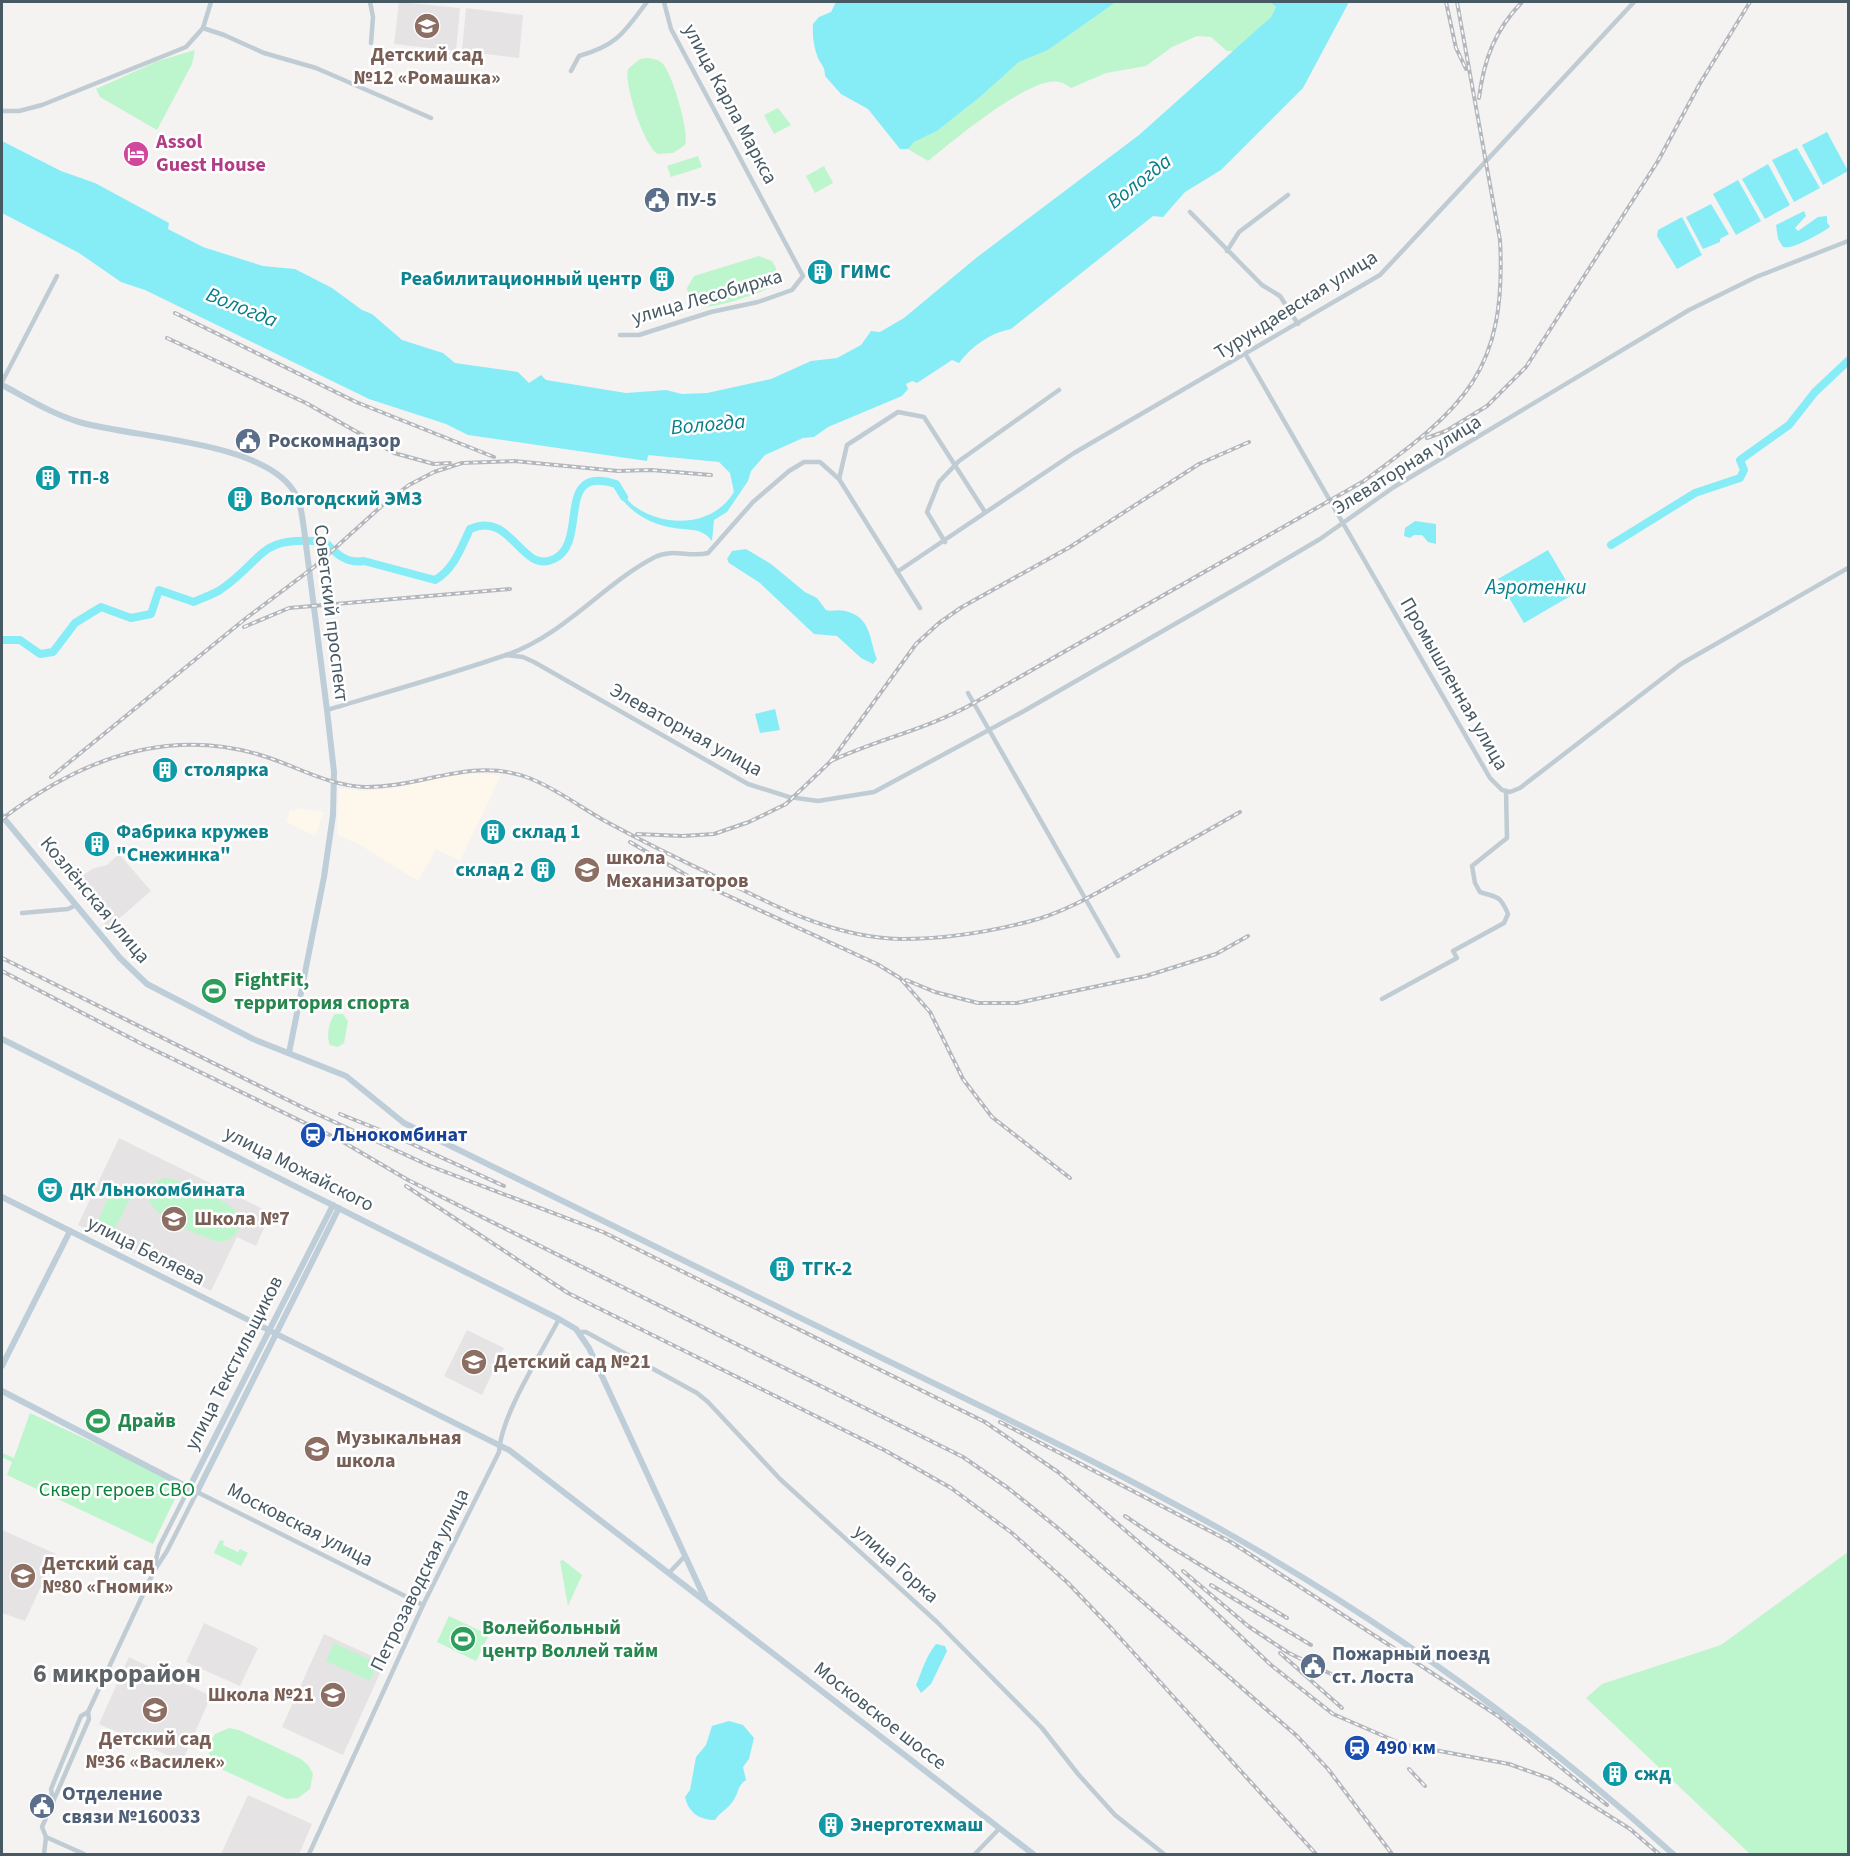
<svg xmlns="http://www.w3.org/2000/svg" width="1850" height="1856" font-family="'Source Sans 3',sans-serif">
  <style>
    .commercial { fill: #fef7ec }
    .education { fill: #e6e3e5 }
    .green { fill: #bdf5cc }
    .water { fill: #86edf7 }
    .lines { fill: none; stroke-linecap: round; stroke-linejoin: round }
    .river { stroke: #86edf7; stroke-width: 8 }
    .street { stroke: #bfccd3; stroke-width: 4.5 }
    .secondary { stroke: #beced8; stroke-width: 6 }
    .rail-casing { stroke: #b4b8bd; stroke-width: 4 }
    .rail { stroke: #fff; stroke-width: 1.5; stroke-dasharray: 4.5; stroke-linecap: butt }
    .labels { text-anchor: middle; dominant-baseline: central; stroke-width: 5; stroke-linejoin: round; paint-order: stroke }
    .education-label { font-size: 20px; font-weight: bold; fill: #785e54; stroke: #fff; text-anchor: start }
    .street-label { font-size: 20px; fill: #475963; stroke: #fff }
    .hotel-label { font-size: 20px; font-weight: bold; fill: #b23c85; stroke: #fff; text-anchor: start }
    .service-label { font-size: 20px; font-weight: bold; fill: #4e5e75; stroke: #fff; text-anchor: start }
    .culture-label { font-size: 20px; font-weight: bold; fill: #0d838f; stroke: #fff; text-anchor: start }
    .leisure-label { font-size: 20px; font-weight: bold; fill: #27864d; stroke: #fff; text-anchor: start }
    .transit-label { font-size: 20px; font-weight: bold; fill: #164399; stroke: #fff; text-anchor: start }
    .park-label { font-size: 20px; fill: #0c833a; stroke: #fff }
    .water-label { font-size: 21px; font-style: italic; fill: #057e89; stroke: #fff }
    .district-label { font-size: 26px; font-weight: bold; fill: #5e6468; stroke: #fff }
  </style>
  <rect width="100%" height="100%" fill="#f5f2f2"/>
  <g class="commercial">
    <polygon points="463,773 501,775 460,861 436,849 418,881 357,843 337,835 339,788 363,791 392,788"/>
    <polygon points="296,808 324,812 315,836 286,822 290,810 294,811"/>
  </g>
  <g class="education">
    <polygon points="399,2 460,8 456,51 394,44"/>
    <polygon points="466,8 523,15 519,58 462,51"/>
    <polygon points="119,854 151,891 108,928 71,884 92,869 107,865"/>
    <polygon points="119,1138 271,1213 256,1246 237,1237 211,1291 78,1225"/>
    <polygon points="467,1330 504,1348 482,1395 444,1376"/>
    <polygon points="2,1530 56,1554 25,1621 2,1613"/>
    <polygon points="204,1623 258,1648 240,1686 186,1662"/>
    <polygon points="324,1634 385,1662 343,1755 282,1727"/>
    <polygon points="129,1657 211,1696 182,1762 99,1724"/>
    <polygon points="248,1795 312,1824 299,1854 221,1854"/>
  </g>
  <g class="green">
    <path d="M1116,2H1270L1276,7L1271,17L1234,51H1227L1211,37L1197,36L1172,47L1146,66L1106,73L1071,88C1068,86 1063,82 1059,82C1029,76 952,142 928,161L908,149L914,142L937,131L980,97L1019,62L1048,50Z"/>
    <polygon points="195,50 192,64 157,130 100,97 96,89 158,61"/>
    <path d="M648,58C653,59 658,59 662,63C672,72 690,133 685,145L673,153L658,154C644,146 624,85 628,69L640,59Z"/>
    <polygon points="778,108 791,125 774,134 764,115"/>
    <polygon points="698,156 702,167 671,177 667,166"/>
    <polygon points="824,166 833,183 815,193 806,176"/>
    <path d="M759,256L772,261L776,268L775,282L769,288C756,294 709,312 695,305C689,301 688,294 687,288L694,276Z"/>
    <path d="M335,1014H343L348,1021L344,1043L338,1047L330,1045C326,1037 329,1020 335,1014Z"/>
    <path d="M166,1178C179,1179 226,1201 235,1210C240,1216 241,1225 237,1232C232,1240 225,1242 216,1241C199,1235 142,1214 149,1192C151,1183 158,1180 166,1178Z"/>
    <polygon points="117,1188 131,1197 114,1230 100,1224 98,1220 112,1190"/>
    <polygon points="30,1413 182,1484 153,1544 7,1475 12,1462 2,1457 2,1453 14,1458"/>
    <polygon points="220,1540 224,1541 223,1545 238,1552 240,1549 248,1553 241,1566 214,1553"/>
    <polygon points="1848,1552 1848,1854 1750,1854 1586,1698 1602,1684 1721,1645"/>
    <polygon points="563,1560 582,1575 568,1606 560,1561"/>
    <polygon points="449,1616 489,1635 476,1661 437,1642"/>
    <polygon points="334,1643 378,1663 370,1681 326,1661"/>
    <polygon points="229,1728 239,1730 301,1759 308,1765 313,1774 310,1789 298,1798 287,1799 221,1769 213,1762 209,1753 210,1743 215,1734"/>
  </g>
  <g class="water">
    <path d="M836,2H1116L1048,50L1019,62L980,97L937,131L914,142L908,149H900L868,109L841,94L825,76C825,67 822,66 818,58C814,48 812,35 813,24L819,17L831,12Z"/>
    <path d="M1270,2H1349L1303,88L1221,170L1185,192L1163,217L1153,216L1011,329C990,333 972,346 959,363L952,360L917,383L912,381L906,384L908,389L902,396L828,427L814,437L803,438L765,455L751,471L748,481L727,512L714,520L712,541C701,527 691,531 674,528C652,525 625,511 617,489C624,494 628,501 634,506C665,528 713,527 734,492L730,473L719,462L648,455L647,461L468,435L446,424L369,399L145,290L121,282L79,253L2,213V141L61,171L95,183L169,223L168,229L203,247L263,266L295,269L332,288L362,310L372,314L402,340L443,353L455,363L518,372L529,383L541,375L546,380L626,393L666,390L682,394L707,393L771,379L811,361L837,358L861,345L871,331L880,332L904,318L976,258L1139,135L1271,17L1276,7Z"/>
    <polygon points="1827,132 1848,171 1823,185 1802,145"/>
    <polygon points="1797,148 1820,188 1794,202 1772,160"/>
    <polygon points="1768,164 1790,205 1765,219 1742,179"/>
    <polygon points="1738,180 1761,221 1736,235 1713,194"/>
    <polygon points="1711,204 1729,234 1720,239 1720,242 1703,249 1686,217"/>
    <path d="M1804,211L1806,216L1795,228L1798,231L1818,217L1827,216V222L1830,227C1821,233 1793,250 1783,247L1778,239L1776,225Z"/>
    <polygon points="1682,217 1702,255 1677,269 1657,236 1658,230"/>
    <polygon points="1415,521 1436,524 1436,544 1428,542 1422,535 1414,535 1410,538 1404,536 1405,528"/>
    <path d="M746,549L771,564L805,592L817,598L826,610C832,612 838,609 845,611C872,617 869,640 877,659L873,664L861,658L837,636L814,634L760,583L729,563L727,559L732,551Z"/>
    <polygon points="1548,550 1574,594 1524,623 1498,579"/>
    <polygon points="775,709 780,730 760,733 755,714"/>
    <path d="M936,1644L945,1646L947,1651L931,1684L921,1693L916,1685C922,1671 926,1656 936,1644Z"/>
    <path d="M729,1721L743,1725L754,1738L749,1759L743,1767L746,1780C737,1786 739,1793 733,1801C728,1809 720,1812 715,1820C699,1820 688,1812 685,1797L690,1790L696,1757L706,1745L712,1726Z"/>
  </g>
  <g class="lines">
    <g class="river">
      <polyline points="1611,545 1695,493 1740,478 1744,470 1740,460 1789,425 1815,392 1848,361"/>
      <path d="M2,640H20L40,654L53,652L75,623L101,607L131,618L151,614L159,590L194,602C202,598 212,595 220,590C266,559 256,535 325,542C336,554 347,564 364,561L435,580C454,569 461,548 470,529C512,510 521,575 554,559C590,542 553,464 616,484L624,497"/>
    </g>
    <g class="street">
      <polyline points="370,2 373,17 371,43"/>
      <polyline points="203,28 224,35 264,53 316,68 431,118"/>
      <path d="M571,71L579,56C618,45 624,32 647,2"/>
      <polyline points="2,111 19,111 42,105 186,47 203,28 211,2"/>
      <polyline points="1190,212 1262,285 1280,296 1298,324"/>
      <polyline points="1227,251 1239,232 1288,195"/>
      <polyline points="620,335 639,335 711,312 758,302 792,290 803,276 671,29 664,2"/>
      <polyline points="1246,355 1490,778 1502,790 1510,792 1520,788 1681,664 1848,568"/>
      <polyline points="2,382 57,276"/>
      <polyline points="839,479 847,445 898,412 924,417 985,512"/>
      <polyline points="945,542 927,512 939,482 959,461 1059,390"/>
      <polyline points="897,572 1074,453 1380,275 1634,2"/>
      <polyline points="506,655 523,657 534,662 748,784 789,797 818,801 874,792 1024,711 1246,583 1320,539 1394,487 1689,310 1756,277 1848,241"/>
      <polyline points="968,693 1118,956"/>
      <path d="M327,710C387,692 448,675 506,655C563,636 603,584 655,557C673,548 690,558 708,553L753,502L789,471L804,462H820L839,479L920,608"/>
      <polyline points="22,913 68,909 76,905"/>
      <path d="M1382,999L1457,958L1453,951L1504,923L1508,914C1500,895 1498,898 1480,892L1475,883L1472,866L1507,838L1506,791"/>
      <polyline points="579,1332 586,1332 697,1393 708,1402 780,1479 937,1622 1042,1728 1078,1774 1115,1815 1164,1854"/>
      <polyline points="154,1568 159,1547 189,1488"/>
      <polyline points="669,1573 685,1556"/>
      <polyline points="53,1802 51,1789 81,1716 88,1712"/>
      <polyline points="46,1837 84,1854"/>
      <polyline points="44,1854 46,1837 42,1827 89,1719 88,1712 154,1571 167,1551 197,1492 423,1605"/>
      <path d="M309,1854L423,1605L499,1452C501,1415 541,1354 559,1319"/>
      <polyline points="975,1854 998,1830"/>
    </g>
    <g class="secondary">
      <path d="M2,385C27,398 52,414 79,422C135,438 260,441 293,490C301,501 302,516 304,529L327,710L334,772L333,815L324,877L289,1053"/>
      <path d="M2,816L120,958L147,984L253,1039L346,1076L404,1123C563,1201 723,1280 882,1358C999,1415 1117,1471 1231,1535C1389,1625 1538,1732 1673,1854"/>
      <polyline points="2,1039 559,1319 576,1329 589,1348 705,1599"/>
      <polyline points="2,1197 509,1450 1033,1854"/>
      <polyline points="2,1366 70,1231"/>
      <polyline points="2,1391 197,1492 339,1208"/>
      <polyline points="189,1488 333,1205"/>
    </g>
    <g class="rail-casing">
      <g id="rail">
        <polyline points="1446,2 1456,48 1466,69"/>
        <path d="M1479,98C1484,59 1495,30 1522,2"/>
        <polyline points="175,313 356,402 494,457"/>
        <polyline points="167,338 306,403 394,453 434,464 450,463"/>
        <polyline points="1427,438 1446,431 1487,406 1526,367 1658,161 1699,85 1750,2"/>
        <polyline points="244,627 289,608 510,589"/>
        <path d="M831,761C878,739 928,729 974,703L1364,481C1464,408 1507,372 1500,240L1457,2"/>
        <polyline points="51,777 245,619 314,567 385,503 409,485 434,472 462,463 514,461 618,471 651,470 711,475"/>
        <path d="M2,819C76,762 162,727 257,754C293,764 327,786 365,787C422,788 472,756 529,778C557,789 580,807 605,821C642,841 680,860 719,878C776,907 835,938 901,939C942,939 988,932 1027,922C1065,913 1102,890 1136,871C1171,851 1205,832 1240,812"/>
        <polyline points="637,834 682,836 714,834 749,822 786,804 831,761 916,644 939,623 962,607 1070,547 1199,464 1249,442"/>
        <polyline points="630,842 698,882 877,964 900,978 930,1012 963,1079 992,1117 1070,1178"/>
        <polyline points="2,958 304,1108 430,1166 603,1232 985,1422 1058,1472 1171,1570 1271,1665 1333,1714 1402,1744 1509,1764 1551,1779 1630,1829 1659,1854"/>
        <polyline points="2,971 140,1043 338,1139 408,1180 963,1457 1008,1488 1059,1529 1297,1736 1328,1769 1392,1854"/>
        <polyline points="906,980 935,992 978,1003 1017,1003 1146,976 1216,954 1248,936"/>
        <polyline points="340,1114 390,1134 504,1186"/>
        <polyline points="406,1186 568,1293 886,1451 951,1488 1012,1533 1068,1583 1112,1629 1316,1854"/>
        <polyline points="1000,1422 1231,1542 1498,1716 1607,1805"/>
        <polyline points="1125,1516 1171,1547 1287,1618"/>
        <polyline points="1183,1571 1248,1626 1287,1652 1331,1674"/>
        <polyline points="1211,1585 1311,1645"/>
        <polyline points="1280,1653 1342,1708"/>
        <polyline points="1409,1769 1425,1786"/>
      </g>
    </g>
    <use href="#rail" class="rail"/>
  </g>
  <defs>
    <g id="school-disc" transform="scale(1.35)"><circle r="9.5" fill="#8d6e63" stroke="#fff"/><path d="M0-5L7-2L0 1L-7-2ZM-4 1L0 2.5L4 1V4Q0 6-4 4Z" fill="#fff"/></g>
    <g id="hotel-disc" transform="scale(1.35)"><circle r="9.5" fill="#d1479c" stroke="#fff"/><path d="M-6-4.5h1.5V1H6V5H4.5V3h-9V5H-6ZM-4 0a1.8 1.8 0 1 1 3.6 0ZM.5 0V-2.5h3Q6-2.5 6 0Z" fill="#fff"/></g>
    <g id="civic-disc" transform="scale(1.35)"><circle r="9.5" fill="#5c6f8a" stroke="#fff"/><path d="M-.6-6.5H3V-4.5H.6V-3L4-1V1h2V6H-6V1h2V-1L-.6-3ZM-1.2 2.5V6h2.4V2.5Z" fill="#fff"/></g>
    <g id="building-disc" transform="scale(1.35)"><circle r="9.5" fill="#0f9aa8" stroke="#fff"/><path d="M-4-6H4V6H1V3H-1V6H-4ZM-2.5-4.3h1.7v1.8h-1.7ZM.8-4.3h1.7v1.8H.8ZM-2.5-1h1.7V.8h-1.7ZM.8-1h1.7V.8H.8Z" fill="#fff"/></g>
    <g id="stadium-disc" transform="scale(1.35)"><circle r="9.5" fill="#2e9e5b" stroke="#fff"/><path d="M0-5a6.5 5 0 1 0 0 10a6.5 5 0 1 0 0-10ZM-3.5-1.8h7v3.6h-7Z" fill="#fff"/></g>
    <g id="station-disc" transform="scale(1.35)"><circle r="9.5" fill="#1a4fb4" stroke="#fff"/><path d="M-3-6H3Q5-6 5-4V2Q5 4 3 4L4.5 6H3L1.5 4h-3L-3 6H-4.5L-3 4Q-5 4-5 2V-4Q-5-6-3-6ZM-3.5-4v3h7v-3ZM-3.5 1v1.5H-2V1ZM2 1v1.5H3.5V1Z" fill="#fff"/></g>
    <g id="theatre-disc" transform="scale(1.35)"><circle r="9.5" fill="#0f9aa8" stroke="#fff"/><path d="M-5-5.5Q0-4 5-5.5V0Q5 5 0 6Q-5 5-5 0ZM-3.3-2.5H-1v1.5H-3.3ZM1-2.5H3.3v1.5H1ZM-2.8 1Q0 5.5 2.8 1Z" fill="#fff"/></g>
  </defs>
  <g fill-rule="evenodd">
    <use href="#school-disc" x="427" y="26"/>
    <use href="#hotel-disc" x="136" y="154"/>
    <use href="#civic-disc" x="657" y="200"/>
    <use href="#building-disc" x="820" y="272"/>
    <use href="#building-disc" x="662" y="279"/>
    <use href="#civic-disc" x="248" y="441"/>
    <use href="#building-disc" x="48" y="478"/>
    <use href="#building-disc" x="240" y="499"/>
    <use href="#building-disc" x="165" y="770"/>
    <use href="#building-disc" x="493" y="832"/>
    <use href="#building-disc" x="97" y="844"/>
    <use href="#building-disc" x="543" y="870"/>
    <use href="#school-disc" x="587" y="870"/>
    <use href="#stadium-disc" x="214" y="991"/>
    <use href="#station-disc" x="313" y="1135"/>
    <use href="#theatre-disc" x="50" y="1190"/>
    <use href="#school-disc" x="174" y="1219"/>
    <use href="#building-disc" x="782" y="1269"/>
    <use href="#school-disc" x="474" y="1362"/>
    <use href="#stadium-disc" x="98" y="1421"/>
    <use href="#school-disc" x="317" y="1449"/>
    <use href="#school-disc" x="23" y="1576"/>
    <use href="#stadium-disc" x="463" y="1639"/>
    <use href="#civic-disc" x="1313" y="1666"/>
    <use href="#school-disc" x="333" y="1695"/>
    <use href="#school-disc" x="155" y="1710"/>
    <use href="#station-disc" x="1357" y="1748"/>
    <use href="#building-disc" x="1615" y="1774"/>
    <use href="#civic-disc" x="42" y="1806"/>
    <use href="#building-disc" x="831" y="1825"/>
  </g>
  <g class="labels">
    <g class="education-label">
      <text x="427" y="55" text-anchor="middle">Детский сад<tspan x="427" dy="23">№12 «Ромашка»</tspan></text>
      <text x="606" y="858">школа<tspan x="606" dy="23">Механизаторов</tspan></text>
      <text x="194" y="1219">Школа №7</text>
      <text x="494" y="1362">Детский сад №21</text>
      <text x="336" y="1438">Музыкальная<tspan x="336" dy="23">школа</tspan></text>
      <text x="42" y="1564">Детский сад<tspan x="42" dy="23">№80 «Гномик»</tspan></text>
      <text x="314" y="1695" text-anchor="end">Школа №21</text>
      <text x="155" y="1739" text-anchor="middle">Детский сад<tspan x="155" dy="23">№36 «Василек»</tspan></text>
    </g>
    <g class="street-label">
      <text transform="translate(730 104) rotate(62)">улица Карла Маркса</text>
      <text transform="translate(707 297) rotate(-16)">улица Лесобиржа</text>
      <text transform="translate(1296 305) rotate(-32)">Турундаевская улица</text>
      <text transform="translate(1407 465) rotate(-32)">Элеваторная улица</text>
      <text transform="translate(331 613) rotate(83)">Советский проспект</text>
      <text transform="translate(1454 684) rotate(60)">Промышленная улица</text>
      <text transform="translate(686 730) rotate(29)">Элеваторная улица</text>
      <text transform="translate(95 900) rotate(50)">Козлёнская улица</text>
      <text transform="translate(299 1169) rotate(27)">улица Можайского</text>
      <text transform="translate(146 1251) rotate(27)">улица Беляева</text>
      <text transform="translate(234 1363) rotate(-63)">улица Текстильщиков</text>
      <text transform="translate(300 1525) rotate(27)">Московская улица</text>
      <text transform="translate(896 1564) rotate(42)">улица Горка</text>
      <text transform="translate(420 1580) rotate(-64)">Петрозаводская улица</text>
      <text transform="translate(880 1716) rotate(38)">Московское шоссе</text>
    </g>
    <g class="hotel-label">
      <text x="156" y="142">Assol<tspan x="156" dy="23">Guest House</tspan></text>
    </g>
    <g class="service-label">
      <text x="676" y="200">ПУ-5</text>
      <text x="268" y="441">Роскомнадзор</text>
      <text x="1332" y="1654">Пожарный поезд<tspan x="1332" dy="23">ст. Лоста</tspan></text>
      <text x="62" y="1794">Отделение<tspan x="62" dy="23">связи №160033</tspan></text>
    </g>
    <g class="culture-label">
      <text x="840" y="272">ГИМС</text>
      <text x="642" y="279" text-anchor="end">Реабилитационный центр</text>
      <text x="68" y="478">ТП-8</text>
      <text x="260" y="499">Вологодский ЭМЗ</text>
      <text x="184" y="770">столярка</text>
      <text x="116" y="832">Фабрика кружев<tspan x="116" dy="23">"Снежинка"</tspan></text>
      <text x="512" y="832">склад 1</text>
      <text x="524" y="870" text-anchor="end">склад 2</text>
      <text x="70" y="1190">ДК Льнокомбината</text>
      <text x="802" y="1269">ТГК-2</text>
      <text x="1634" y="1774">сжд</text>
      <text x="850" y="1825">Энерготехмаш</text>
    </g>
    <g class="leisure-label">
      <text x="234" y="980">FightFit,<tspan x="234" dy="23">территория спорта</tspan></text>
      <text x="118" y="1421">Драйв</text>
      <text x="482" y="1628">Волейбольный<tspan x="482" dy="23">центр Воллей тайм</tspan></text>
    </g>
    <g class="transit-label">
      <text x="332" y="1135">Льнокомбинат</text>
      <text x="1376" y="1748">490 км</text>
    </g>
    <g class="park-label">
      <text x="117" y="1490">Сквер героев СВО</text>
    </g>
    <g class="water-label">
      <text transform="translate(1139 181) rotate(-38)">Вологда</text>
      <text transform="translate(242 307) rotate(22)">Вологда</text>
      <text transform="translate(708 424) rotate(-5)">Вологда</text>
      <text x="1536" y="587">Аэротенки</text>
    </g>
    <g class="district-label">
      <text x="117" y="1673">6 микрорайон</text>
    </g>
  </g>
  <rect width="1850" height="1856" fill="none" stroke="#475963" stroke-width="6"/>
</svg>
